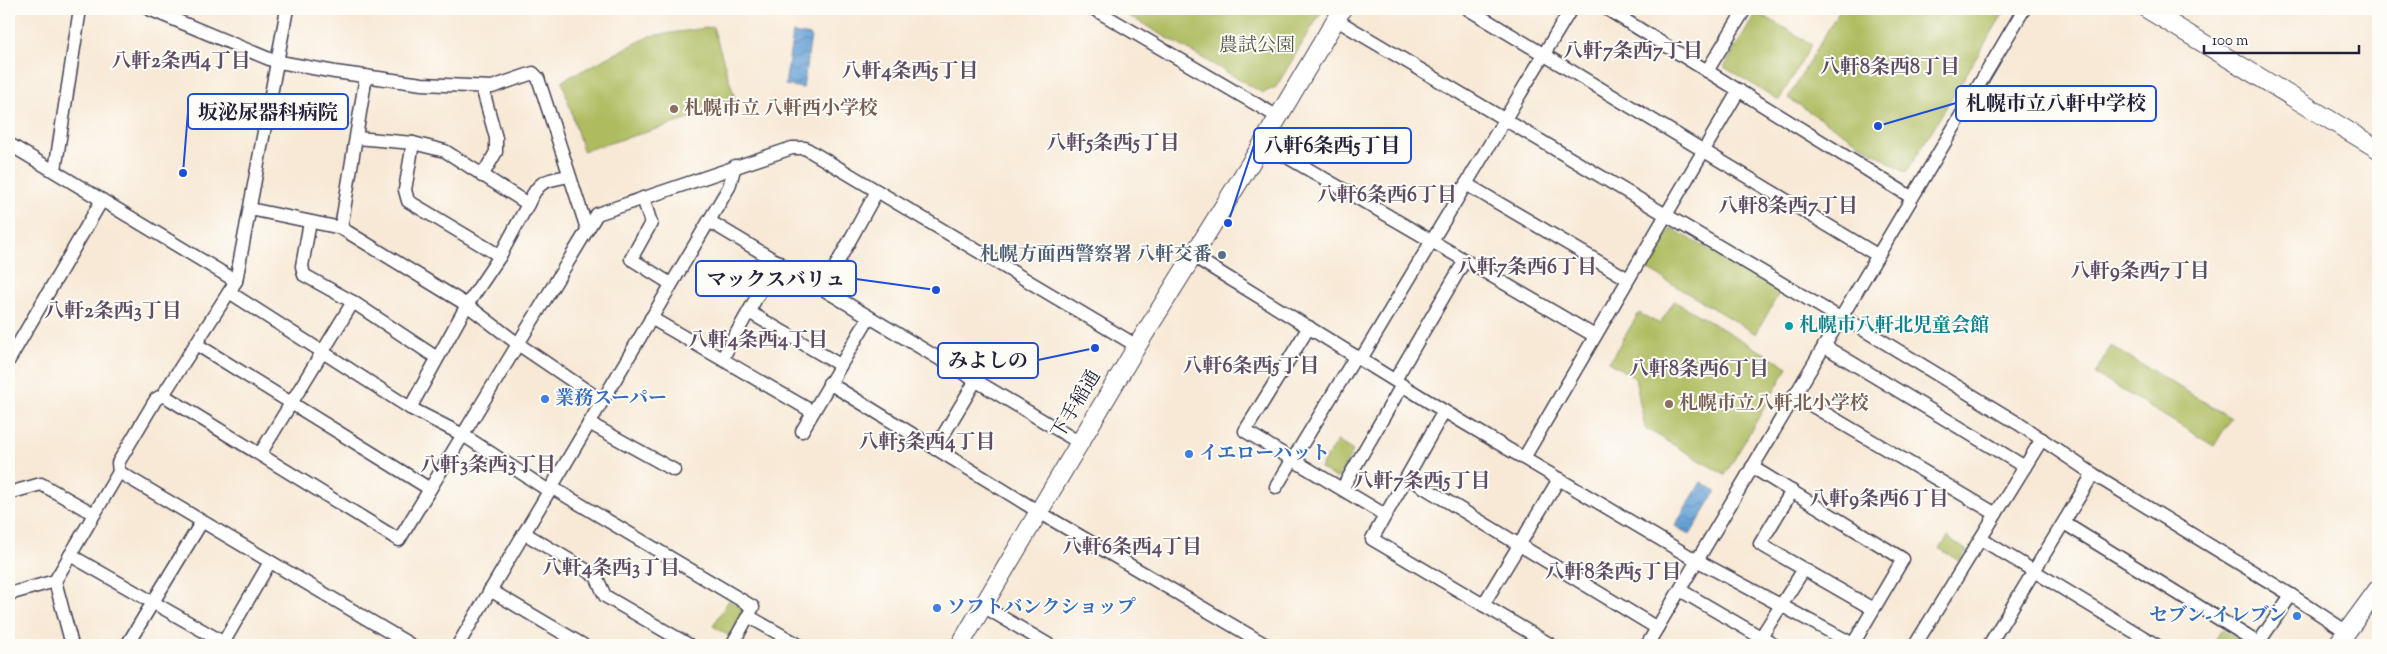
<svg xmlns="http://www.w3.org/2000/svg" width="2387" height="654" font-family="'Sorts Mill Goudy','Noto Serif JP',serif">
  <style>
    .green { fill: #aebc5f; stroke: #686f4d }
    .water { fill: url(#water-waves); stroke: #446188 }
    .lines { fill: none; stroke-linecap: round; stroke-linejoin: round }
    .street-casing { stroke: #424052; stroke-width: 15 }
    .secondary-casing { stroke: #424052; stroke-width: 20 }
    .street { stroke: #fff; stroke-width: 12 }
    .secondary { stroke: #fff; stroke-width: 18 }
    .education-dot { fill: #8d6e63; stroke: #fdfcf7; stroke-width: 2 }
    .service-dot { fill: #5c6f8a; stroke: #fdfcf7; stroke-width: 2 }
    .culture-dot { fill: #0f9aa8; stroke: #fdfcf7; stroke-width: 2 }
    .shop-dot { fill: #3f7fe0; stroke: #fdfcf7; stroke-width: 2 }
    .labels { text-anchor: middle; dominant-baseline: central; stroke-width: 4; stroke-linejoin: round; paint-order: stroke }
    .park-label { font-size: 19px; fill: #535848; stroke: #fdfcf7 }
    .education-label { font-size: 19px; font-weight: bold; fill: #785e54; stroke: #fdfcf7; text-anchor: start }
    .service-label { font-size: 19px; font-weight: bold; fill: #4e5e75; stroke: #fdfcf7; text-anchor: end }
    .culture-label { font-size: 19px; font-weight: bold; fill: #0d838f; stroke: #fdfcf7; text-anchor: start }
    .shop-label { font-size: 19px; font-weight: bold; fill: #366cbe; stroke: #fdfcf7; text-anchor: start }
    .street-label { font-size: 19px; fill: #22223b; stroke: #fdfcf7 }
    .neighbourhood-label { font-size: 20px; font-weight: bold; fill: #5e4d65; stroke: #fdfcf7 }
    .leader { fill: none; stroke: #1d4ed8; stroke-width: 2 }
    .callout-dot { fill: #1d4ed8; stroke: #fdfcf7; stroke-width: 2 }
    .callout { fill: #fdfcf7; stroke: #1d4ed8; stroke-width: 2 }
    .callout-label { font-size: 20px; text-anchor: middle; font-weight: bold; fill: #22223b }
  </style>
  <defs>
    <pattern id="water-waves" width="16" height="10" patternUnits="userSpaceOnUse" patternTransform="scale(1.25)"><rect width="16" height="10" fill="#65a0d5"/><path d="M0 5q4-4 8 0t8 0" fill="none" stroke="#5382ae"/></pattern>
  </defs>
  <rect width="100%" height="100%" fill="#fdfcf7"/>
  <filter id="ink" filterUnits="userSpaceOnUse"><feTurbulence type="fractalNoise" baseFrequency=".02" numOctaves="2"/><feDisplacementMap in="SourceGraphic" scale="10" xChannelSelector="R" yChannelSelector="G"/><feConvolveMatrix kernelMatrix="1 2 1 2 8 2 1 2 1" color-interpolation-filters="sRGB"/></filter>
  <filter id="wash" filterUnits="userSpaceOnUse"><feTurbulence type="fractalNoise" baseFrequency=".0096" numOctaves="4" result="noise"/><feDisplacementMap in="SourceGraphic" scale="20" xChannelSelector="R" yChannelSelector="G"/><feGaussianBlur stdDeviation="1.12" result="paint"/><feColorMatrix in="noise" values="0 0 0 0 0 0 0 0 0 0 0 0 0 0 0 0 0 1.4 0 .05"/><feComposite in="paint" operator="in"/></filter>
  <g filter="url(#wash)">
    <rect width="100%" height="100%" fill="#f8e9d6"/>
    <g class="green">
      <polygon points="1117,9 1323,9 1276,87 1263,93"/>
      <polygon points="1840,9 2006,9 1906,173 1788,98"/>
      <polygon points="1757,12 1812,44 1779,100 1724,67"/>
      <polygon points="713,27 737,105 583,151 562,81 650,36"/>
      <polygon points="1671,228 1775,287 1779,293 1756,334 1647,269"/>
      <polygon points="1674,301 1788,367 1725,475 1645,428 1635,378 1609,362 1639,313 1660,324"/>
      <polygon points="2111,346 2231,418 2214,446 2095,374"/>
      <polygon points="1337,441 1353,451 1339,477 1335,478 1320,468"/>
      <polygon points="1948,537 1967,551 1959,561 1940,549"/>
      <polygon points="729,600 744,610 729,636 713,626"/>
      <polygon points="2222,629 2245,642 2244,645 2212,645"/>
    </g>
    <g class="water">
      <polygon points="793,33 811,36 803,88 785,85"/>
      <polygon points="1701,482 1716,491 1690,535 1675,526"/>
    </g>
  </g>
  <g filter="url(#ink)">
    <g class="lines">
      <g class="street-casing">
        <g id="street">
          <polyline points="149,9 274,61 335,72 422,84 492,87 533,73 538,78 587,229"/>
          <polyline points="1094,9 1278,117"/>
          <polyline points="1468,9 1877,255"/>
          <polyline points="1607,9 1911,197"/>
          <polyline points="1335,19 1840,318"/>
          <polyline points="1707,71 1745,9"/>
          <polyline points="357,138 413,143 445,151 528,204 500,256 467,305 410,408"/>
          <polyline points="413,143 405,190 408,201 500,256"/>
          <polyline points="1263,143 1595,336"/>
          <polyline points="9,144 236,281"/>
          <polyline points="55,170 80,9"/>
          <polyline points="482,176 496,152 496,138 482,87"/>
          <polyline points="1466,184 1628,279"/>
          <polyline points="643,198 651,223 631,259 671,284"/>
          <path d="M528,204C539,180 544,181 569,176"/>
          <polyline points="250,209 341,228 467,305 518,344 602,401"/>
          <polyline points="709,221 1080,443"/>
          <polyline points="310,222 302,266 304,275 353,302 437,358"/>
          <polyline points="341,228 366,76"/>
          <polyline points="1193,256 1444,411 1687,555 1855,645"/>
          <polyline points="823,289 877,191"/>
          <polyline points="229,292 410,408 463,435 549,491"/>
          <polyline points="749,312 840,365"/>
          <polyline points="1841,316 2019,424 2093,474 2291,595 2347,632"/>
          <polyline points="651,318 813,412"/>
          <polyline points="1309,327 1245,431 1385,515"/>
          <polyline points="196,344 430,489"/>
          <polyline points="1824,346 2025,467"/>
          <polyline points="722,359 777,261"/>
          <polyline points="1361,359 1571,9"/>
          <polyline points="9,360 102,200"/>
          <polyline points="1395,380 1465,260"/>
          <polyline points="829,383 1039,512 1266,645"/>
          <polyline points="163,395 399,540 597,214 792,148 805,148 1137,346"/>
          <polyline points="1794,395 1996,514"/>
          <polyline points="1444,411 1372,539 1551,645"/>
          <polyline points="589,423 674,470"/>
          <polyline points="802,431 869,317"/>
          <polyline points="935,449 976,380"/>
          <polyline points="260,454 353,302"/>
          <polyline points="1524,458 1739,90"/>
          <polyline points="1752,467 1903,559 1853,644"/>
          <polyline points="119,472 411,645"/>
          <polyline points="1407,477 1657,628"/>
          <polyline points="551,487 753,607 732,645"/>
          <polyline points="1276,487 1356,356"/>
          <polyline points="1342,489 1402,385"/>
          <polyline points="1792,491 1760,544 1873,609"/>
          <polyline points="9,493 41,484 94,514"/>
          <polyline points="2064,523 2258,643"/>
          <polyline points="524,533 596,576 605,596 689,645"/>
          <polyline points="1981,539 2156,645"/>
          <polyline points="70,555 228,645"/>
          <polyline points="55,581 72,645"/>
          <polyline points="490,590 583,645"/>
          <polyline points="1680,590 1774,645"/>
          <polyline points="9,594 55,581 119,472 118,463 156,399 163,395 236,281 287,9"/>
          <polyline points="1483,605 1559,479"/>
          <polyline points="983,606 1049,645"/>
          <polyline points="748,616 799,645"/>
          <polyline points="127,645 201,523"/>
          <polyline points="222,645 270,562"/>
          <polyline points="458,645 729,187 735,166"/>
          <polyline points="1647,645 2024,9"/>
          <polyline points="1756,645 1804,569"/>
          <polyline points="1915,645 2042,439"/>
          <polyline points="1989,645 2093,474"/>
          <polyline points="2257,645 2291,595"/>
        </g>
      </g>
      <g class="secondary-casing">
        <g id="secondary">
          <polyline points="2147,9 2378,149"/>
          <polyline points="960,645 1137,346 1263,143 1342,9"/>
          <polyline points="2337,645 2378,589"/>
        </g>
      </g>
      <use href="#street" class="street"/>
      <use href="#secondary" class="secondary"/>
    </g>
  </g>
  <g class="education-dot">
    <circle cx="674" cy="109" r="5"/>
    <circle cx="1669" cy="404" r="5"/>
  </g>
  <circle class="service-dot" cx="1222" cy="255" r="5"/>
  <circle class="culture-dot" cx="1789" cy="326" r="5"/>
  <g class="shop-dot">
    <circle cx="545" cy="399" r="5"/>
    <circle cx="1189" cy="454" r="5"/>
    <circle cx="937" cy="608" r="5"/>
    <circle cx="2297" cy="616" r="5"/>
  </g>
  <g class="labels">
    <g class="park-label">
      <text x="1257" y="46">農試公園</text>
    </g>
    <g class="education-label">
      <text x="684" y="109">札幌市立 八軒西小学校</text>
      <text x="1679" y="404">札幌市立八軒北小学校</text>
    </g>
    <g class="service-label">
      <text x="1212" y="255">札幌方面西警察署 八軒交番</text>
    </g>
    <g class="culture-label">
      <text x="1799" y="326">札幌市八軒北児童会館</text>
    </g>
    <g class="shop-label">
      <text x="555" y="399">業務スーパー</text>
      <text x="1199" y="454">イエローハット</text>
      <text x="947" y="608">ソフトバンクショップ</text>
      <text x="2287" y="616" text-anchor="end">セブン-イレブン</text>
    </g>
    <g class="street-label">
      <text transform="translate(1077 405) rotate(-59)">下手稲通</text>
    </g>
    <g class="neighbourhood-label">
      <text x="1633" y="52">八軒7条西7丁目</text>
      <text x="181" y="62">八軒2条西4丁目</text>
      <text x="1890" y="68">八軒8条西8丁目</text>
      <text x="910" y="72">八軒4条西5丁目</text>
      <text x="1113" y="144">八軒5条西5丁目</text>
      <text x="1387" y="196">八軒6条西6丁目</text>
      <text x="1788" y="207">八軒8条西7丁目</text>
      <text x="1527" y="268">八軒7条西6丁目</text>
      <text x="2140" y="272">八軒9条西7丁目</text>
      <text x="113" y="312">八軒2条西3丁目</text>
      <text x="758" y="341">八軒4条西4丁目</text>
      <text x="1251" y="367">八軒6条西5丁目</text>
      <text x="1699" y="370">八軒8条西6丁目</text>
      <text x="927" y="443">八軒5条西4丁目</text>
      <text x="488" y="466">八軒3条西3丁目</text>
      <text x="1422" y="482">八軒7条西5丁目</text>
      <text x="1879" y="500">八軒9条西6丁目</text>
      <text x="1132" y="548">八軒6条西4丁目</text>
      <text x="611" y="569">八軒4条西3丁目</text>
      <text x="1613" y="573">八軒8条西5丁目</text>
    </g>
  </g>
  <path class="leader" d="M1878 126L1956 103M183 173L188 112M1228 223L1254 145M936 290L856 279M1095 348L1038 360"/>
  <g class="callout-dot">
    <circle cx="1878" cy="126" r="5"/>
    <circle cx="183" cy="173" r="5"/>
    <circle cx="1228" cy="223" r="5"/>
    <circle cx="936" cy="290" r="5"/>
    <circle cx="1095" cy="348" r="5"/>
  </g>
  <g class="callout">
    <rect x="1956" y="86" width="200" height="35" rx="5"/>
    <rect x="188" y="94" width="160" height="35" rx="5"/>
    <rect x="1254" y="128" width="157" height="35" rx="5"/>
    <rect x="696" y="261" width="160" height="35" rx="5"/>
    <rect x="938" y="343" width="100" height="35" rx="5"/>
  </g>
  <g class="callout-label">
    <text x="2056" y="110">札幌市立八軒中学校</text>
    <text x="268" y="119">坂泌尿器科病院</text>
    <text x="1332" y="152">八軒6条西5丁目</text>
    <text x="776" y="286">マックスバリュ</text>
    <text x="988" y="367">みよしの</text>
  </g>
  <rect width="2387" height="654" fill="none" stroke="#fdfcf7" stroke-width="30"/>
  <path d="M2204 45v8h155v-8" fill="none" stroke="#22223b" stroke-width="2.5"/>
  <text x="2212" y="45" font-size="15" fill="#22223b" stroke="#fdfcf7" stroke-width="4" paint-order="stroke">100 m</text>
</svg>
